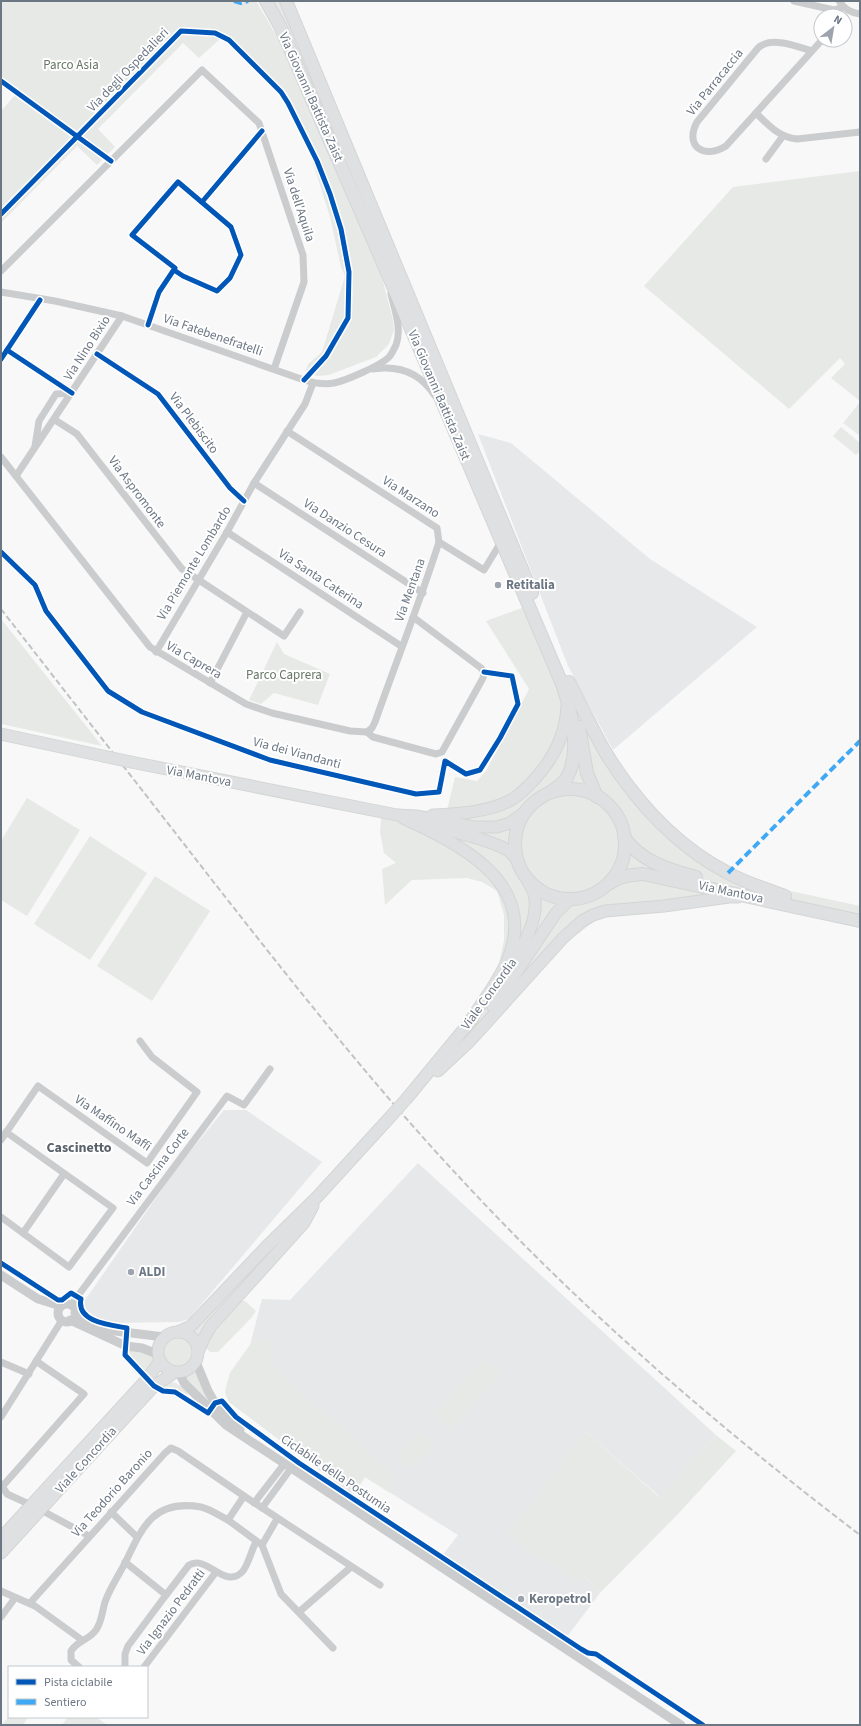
<svg xmlns="http://www.w3.org/2000/svg" width="861" height="1726" font-family="'Source Sans 3',sans-serif">
  <style>
    .built { fill: #e7e8e9 }
    .green { fill: #e7e9e6 }
    .lines { fill: none; stroke-linecap: round; stroke-linejoin: round }
    .secondary-casing { stroke: #d4d5d5; stroke-width: 13 }
    .primary-casing { stroke: #d4d5d6; stroke-width: 14 }
    .minor { stroke: #cbccce; stroke-width: 7 }
    .tertiary { stroke: #cbccce; stroke-width: 9 }
    .secondary { stroke: #dfe0e1; stroke-width: 11 }
    .primary { stroke: #dfe0e1; stroke-width: 12 }
    .rail { stroke: #c1c2c3; stroke-width: 2; stroke-dasharray: 6 3; stroke-linecap: butt }
    .secondary-bridge-casing { stroke: #d4d5d5; stroke-width: 13; stroke-linecap: butt }
    .secondary-bridge { stroke: #dfe0e1; stroke-width: 11 }
    .quiet { stroke: #3fa9f5; stroke-width: 4; stroke-dasharray: 8 4; stroke-linecap: butt }
    .cycleway-casing { stroke: #fff; stroke-width: 8 }
    .cycleway { stroke: #0057b8; stroke-width: 5 }
    .poi-dot { fill: #9da4ad; stroke: #fff; stroke-width: 1.5 }
    .labels { text-anchor: middle; dominant-baseline: central; stroke-width: 4; stroke-linejoin: round; paint-order: stroke }
    .park-label { font-size: 13px; fill: #677766; stroke: #fff }
    .street-label { font-size: 13px; fill: #6c7784; stroke: #fff }
    .poi-label { font-size: 13px; font-weight: bold; fill: #6c7784; stroke: #fff; text-anchor: start }
    .neighbourhood-label { font-size: 14px; font-weight: bold; fill: #59616a; stroke: #fff }
  </style>
  <rect width="100%" height="100%" fill="#f8f8f8"/>
  <g class="built">
    <polygon points="478,434 511,443 650,559 757,627 613,750 568,666"/>
    <polygon points="224,1110 246,1110 322,1162 189,1319 179,1322 112,1323 97,1318 85,1310 83,1303 178,1166"/>
    <polygon points="418,1163 716,1435 660,1497 586,1432 508,1534 576,1581 583,1575 600,1593 563,1642 438,1561 458,1535 365,1477 353,1495 229,1402 225,1392 230,1373 250,1345 262,1299 290,1300"/>
  </g>
  <g class="green">
    <polygon points="1,1 256,1 287,53 379,266 393,320 394,330 389,344 376,357 329,375 318,376 305,373 308,364 322,352 345,276 341,267 330,217 312,160 285,101 266,80 226,42 220,39 199,58 183,43 98,129 115,147 97,165 77,146 1,223 1,111 15,95 1,85"/>
    <polygon points="272,1 280,1 400,281 469,454 277,8"/>
    <polygon points="860,171 860,401 831,378 845,364 840,358 789,409 644,286 733,187"/>
    <polygon points="860,402 860,436 843,423"/>
    <polygon points="841,427 860,443 860,451 856,455 833,436"/>
    <polygon points="522,608 616,773 696,857 744,877 786,890 860,906 860,928 746,902 726,902 599,918 563,945 474,1033 470,1029 486,987 499,964 504,940 504,915 497,891 482,882 467,878 412,880 385,905 382,869 396,863 384,853 380,832 382,807 416,811 447,810 455,777 477,781 486,771 529,689 486,621"/>
    <polygon points="1,619 102,746 1,724"/>
    <polygon points="277,642 284,654 330,674 318,705 274,693 261,704 249,700"/>
    <polygon points="27,798 80,830 27,916 1,900 1,841"/>
    <polygon points="90,836 147,873 90,960 34,924"/>
    <polygon points="155,876 210,911 152,1001 97,966"/>
    <polygon points="298,1223 200,1337 192,1330 268,1250"/>
    <polygon points="238,1300 245,1301 256,1311 251,1318 218,1352 210,1352 205,1347 206,1340"/>
    <circle cx="178" cy="1352" r="16"/>
    <polygon points="270,1337 272,1366 392,1473 394,1488 390,1493 365,1477 353,1495 229,1402 225,1392 230,1373 250,1345"/>
    <path d="M128,1350C137,1351 150,1351 154,1360L146,1374L127,1354Z"/>
    <polygon points="485,1359 501,1374 450,1430 434,1415"/>
    <polygon points="197,1372 211,1402 209,1404 184,1377"/>
    <path d="M171,1382L176,1383L187,1391L188,1399C181,1394 173,1387 163,1390L159,1388Z"/>
    <polygon points="586,1432 659,1497 716,1435 736,1451 678,1514 600,1593 583,1575 576,1581 507,1535"/>
    <polygon points="419,1433 433,1445 411,1470 397,1457"/>
    <polygon points="9,1716 9,1717 24,1717 27,1719 23,1725 2,1725"/>
    <polygon points="68,1717 96,1717 107,1725 62,1725"/>
  </g>
  <g class="lines">
    <g class="secondary-casing">
      <g id="secondary">
        <polyline points="1,734 103,756"/>
        <polyline points="131,762 397,815 416,816 474,827 497,827 510,823 525,812"/>
        <path d="M433,815C458,814 489,812 511,800C519,796 526,788 532,782C553,760 566,736 567,705"/>
        <path d="M403,818C455,842 533,879 511,950C504,975 482,1002 468,1024"/>
        <path d="M427,825C446,830 495,840 510,852C513,854 515,858 518,861"/>
        <path d="M511,965C523,946 540,918 534,894C532,888 528,882 526,877"/>
        <polyline points="493,1007 556,913 570,899"/>
        <polyline points="438,1071 470,1041 563,938 582,921 593,915 605,911 664,906 729,897 738,897"/>
        <polyline points="408,1097 473,1018"/>
        <circle cx="178" cy="1352" r="20"/>
        <polyline points="178,1332 191,1326 265,1248 318,1196 392,1115"/>
        <polyline points="198,1352 204,1338 211,1326 304,1223 313,1206"/>
        <polyline points="1,1538 147,1379 160,1361"/>
        <polyline points="1,1553 154,1386 175,1372"/>
      </g>
    </g>
    <g class="primary-casing">
      <g id="primary">
        <path d="M266,1L280,26L386,270L562,684C571,710 582,753 566,779C562,784 557,788 552,791"/>
        <polyline points="286,1 532,593"/>
        <path d="M569,682C582,706 593,732 607,755C637,803 678,847 728,873C746,883 766,889 785,896"/>
        <polyline points="579,727 587,773 597,797"/>
        <circle cx="570" cy="844" r="55"/>
        <path d="M624,837C640,861 669,870 696,877"/>
        <path d="M610,883C620,876 630,875 643,874L860,921"/>
      </g>
    </g>
    <g class="minor">
      <polyline points="794,1 834,10 843,7"/>
      <path d="M839,1C844,9 851,13 860,14"/>
      <path d="M812,51C796,46 771,36 758,48L697,122C684,146 704,160 726,146L822,40"/>
      <path d="M756,113C768,125 779,137 797,139L860,132"/>
      <polyline points="766,159 783,136"/>
      <polyline points="1,271 202,70 259,123 303,255 304,282 274,369"/>
      <path d="M1,292L55,301L122,316L304,380C314,383 324,385 334,383C345,381 379,366 388,358C391,356 394,349 396,345C402,329 395,311 391,294"/>
      <path d="M373,369C399,365 420,372 435,396"/>
      <polyline points="55,420 77,434 182,569 284,636 300,612"/>
      <polyline points="287,431 437,528 439,542 484,570 501,542"/>
      <polyline points="35,446 39,421 56,394 72,393"/>
      <path d="M1,457L150,647L246,704L272,713L350,731L367,732L372,728L375,722C396,662 420,602 439,542"/>
      <polyline points="16,476 122,316"/>
      <polyline points="254,483 423,593"/>
      <polyline points="227,532 401,646"/>
      <polyline points="156,652 227,532 254,483 305,404 313,383"/>
      <polyline points="210,683 247,612"/>
      <polyline points="367,732 373,737 436,754 442,752 483,678 484,672 481,668 413,617"/>
      <polyline points="1,1140 38,1086 147,1163 197,1092 152,1057 140,1041"/>
      <polyline points="1,1217 69,1267 113,1208 6,1132"/>
      <polyline points="23,1233 64,1174"/>
      <polyline points="71,1305 227,1096 244,1105 270,1069"/>
      <polyline points="1,1362 29,1374"/>
      <polyline points="1,1417 62,1320"/>
      <polyline points="1,1484 7,1494 31,1505"/>
      <polyline points="1,1488 84,1394 36,1361"/>
      <polyline points="254,1503 285,1463"/>
      <polyline points="262,1508 292,1467"/>
      <polyline points="41,1510 89,1536"/>
      <polyline points="111,1512 137,1537"/>
      <polyline points="277,1519 262,1545 228,1520 244,1496 380,1585"/>
      <polyline points="262,1545 281,1594 333,1648"/>
      <polyline points="1,1591 35,1606 82,1640"/>
      <path d="M166,1595L189,1565C207,1554 225,1591 243,1571C249,1563 251,1551 256,1542"/>
      <polyline points="30,1603 165,1453 171,1448 178,1451 244,1496"/>
      <polyline points="299,1612 351,1567"/>
      <polyline points="1,1617 15,1598"/>
      <path d="M79,1667L71,1660V1651C79,1639 88,1641 96,1630C102,1621 102,1612 105,1602C110,1588 119,1575 126,1561C143,1525 155,1499 201,1507C210,1509 220,1516 228,1520"/>
      <polyline points="125,1667 125,1654 128,1646 166,1595 125,1562"/>
      <polyline points="144,1667 216,1572"/>
    </g>
    <g class="tertiary">
      <polyline points="1,1275 38,1299 61,1306"/>
      <circle cx="67" cy="1313" r="9"/>
      <polyline points="75,1313 92,1324 107,1330 164,1337"/>
      <polyline points="70,1320 126,1346 142,1348 157,1354"/>
      <polyline points="196,1362 208,1391 215,1403 240,1430"/>
      <polyline points="179,1372 184,1383 226,1425 681,1725"/>
    </g>
    <use href="#secondary" class="secondary"/>
    <use href="#primary" class="primary"/>
    <path class="rail" d="M1,609C71,699 142,790 212,880C292,982 372,1084 461,1179C582,1310 718,1427 860,1535"/>
    <g class="secondary-bridge-casing">
      <g id="secondary-bridge">
        <polyline points="103,756 131,762"/>
        <polyline points="392,1115 408,1097"/>
      </g>
    </g>
    <use href="#secondary-bridge" class="secondary-bridge"/>
    <g class="quiet">
      <polyline points="234,1 241,3 248,1"/>
      <polyline points="728,873 860,741"/>
    </g>
    <g class="cycleway-casing">
      <g id="cycleway">
        <polyline points="1,81 111,161"/>
        <polyline points="202,202 262,131"/>
        <polyline points="1,214 181,31 215,33 229,40 281,92 288,103 317,161 330,194 341,229 349,272 348,318 326,356 304,380"/>
        <polyline points="148,325 159,292 175,268 132,235 178,182 231,227 241,255 230,278 217,291 183,276 174,270"/>
        <polyline points="7,350 72,393"/>
        <polyline points="97,354 158,394 230,488 244,501"/>
        <polyline points="1,359 40,300"/>
        <polyline points="1,552 35,585 46,611 108,691 142,712 270,760 416,794 439,792 445,761 466,774 480,770 500,738 518,704 512,676 484,672"/>
        <path d="M1,1263L58,1300H62L71,1293L81,1299C76,1322 110,1325 127,1328L125,1355L154,1386L163,1391L175,1392L208,1413L215,1403L222,1401L236,1417L299,1463L581,1649L588,1653L596,1654L703,1725"/>
      </g>
    </g>
    <use href="#cycleway" class="cycleway"/>
  </g>
  <g class="poi-dot">
    <circle cx="498" cy="585" r="4"/>
    <circle cx="131" cy="1272" r="4"/>
    <circle cx="521" cy="1599" r="4"/>
  </g>
  <g class="labels">
    <g class="park-label">
      <text x="71" y="65">Parco Asia</text>
      <text x="284" y="675">Parco Caprera</text>
    </g>
    <g class="street-label">
      <text transform="translate(128 70) rotate(-46)">Via degli Ospedalieri</text>
      <text transform="translate(715 82) rotate(-51)">Via Parracaccia</text>
      <text transform="translate(311 97) rotate(66)">Via Giovanni Battista Zaist</text>
      <text transform="translate(299 205) rotate(72)">Via dell'Aquila</text>
      <text transform="translate(213 335) rotate(19)">Via Fatebenefratelli</text>
      <text transform="translate(87 348) rotate(-57)">Via Nino Bixio</text>
      <text transform="translate(439 395) rotate(67)">Via Giovanni Battista Zaist</text>
      <text transform="translate(194 423) rotate(53)">Via Plebiscito</text>
      <text transform="translate(137 492) rotate(53)">Via Aspromonte</text>
      <text transform="translate(411 497) rotate(33)">Via Marzano</text>
      <text transform="translate(345 528) rotate(33)">Via Danzio Cesura</text>
      <text transform="translate(194 563) rotate(-59)">Via Piemonte Lombardo</text>
      <text transform="translate(321 579) rotate(33)">Via Santa Caterina</text>
      <text transform="translate(410 590) rotate(-70)">Via Mentana</text>
      <text transform="translate(194 660) rotate(30)">Via Caprera</text>
      <text transform="translate(297 753) rotate(15)">Via dei Viandanti</text>
      <text transform="translate(199 776) rotate(11)">Via Mantova</text>
      <text transform="translate(731 892) rotate(12)">Via Mantova</text>
      <text transform="translate(489 994) rotate(-54)">Viale Concordia</text>
      <text transform="translate(113 1123) rotate(34)">Via Maffino Maffi</text>
      <text transform="translate(158 1167) rotate(-53)">Via Cascina Corte</text>
      <text transform="translate(86 1460) rotate(-48)">Viale Concordia</text>
      <text transform="translate(336 1474) rotate(34)">Ciclabile della Postumia</text>
      <text transform="translate(112 1493) rotate(-48)">Via Teodorio Baronio</text>
      <text transform="translate(171 1612) rotate(-53)">Via Ignazio Pedratti</text>
    </g>
    <g class="poi-label">
      <text x="506" y="585">Retitalia</text>
      <text x="139" y="1272">ALDI</text>
      <text x="529" y="1599">Keropetrol</text>
    </g>
    <g class="neighbourhood-label">
      <text x="79" y="1148">Cascinetto</text>
    </g>
  </g>
  <rect width="861" height="1726" fill="none" stroke="#6c7784" stroke-width="4"/>
  <rect x="8" y="1666" width="140" height="52" fill="#ffffff" stroke="#c4c9ce"/>
  <rect x="16" y="1679" width="20" height="6" fill="#0057b8" stroke="#c4c9ce"/>
  <text x="44" y="1686" font-size="12" fill="#6c7784">Pista ciclabile</text>
  <rect x="16" y="1699" width="20" height="6" fill="#3fa9f5" stroke="#c4c9ce"/>
  <text x="44" y="1706" font-size="12" fill="#6c7784">Sentiero</text>
  <g transform="translate(833 28) rotate(31)"><circle r="19" fill="#ffffff" stroke="#c4c9ce"/>
  <path d="M0-3L7 15L0 10L-7 15Z" fill="#9da4ad"/>
  <text y="-6" font-size="11" font-weight="bold" text-anchor="middle" fill="#6c7784">N</text>
  </g>
</svg>
